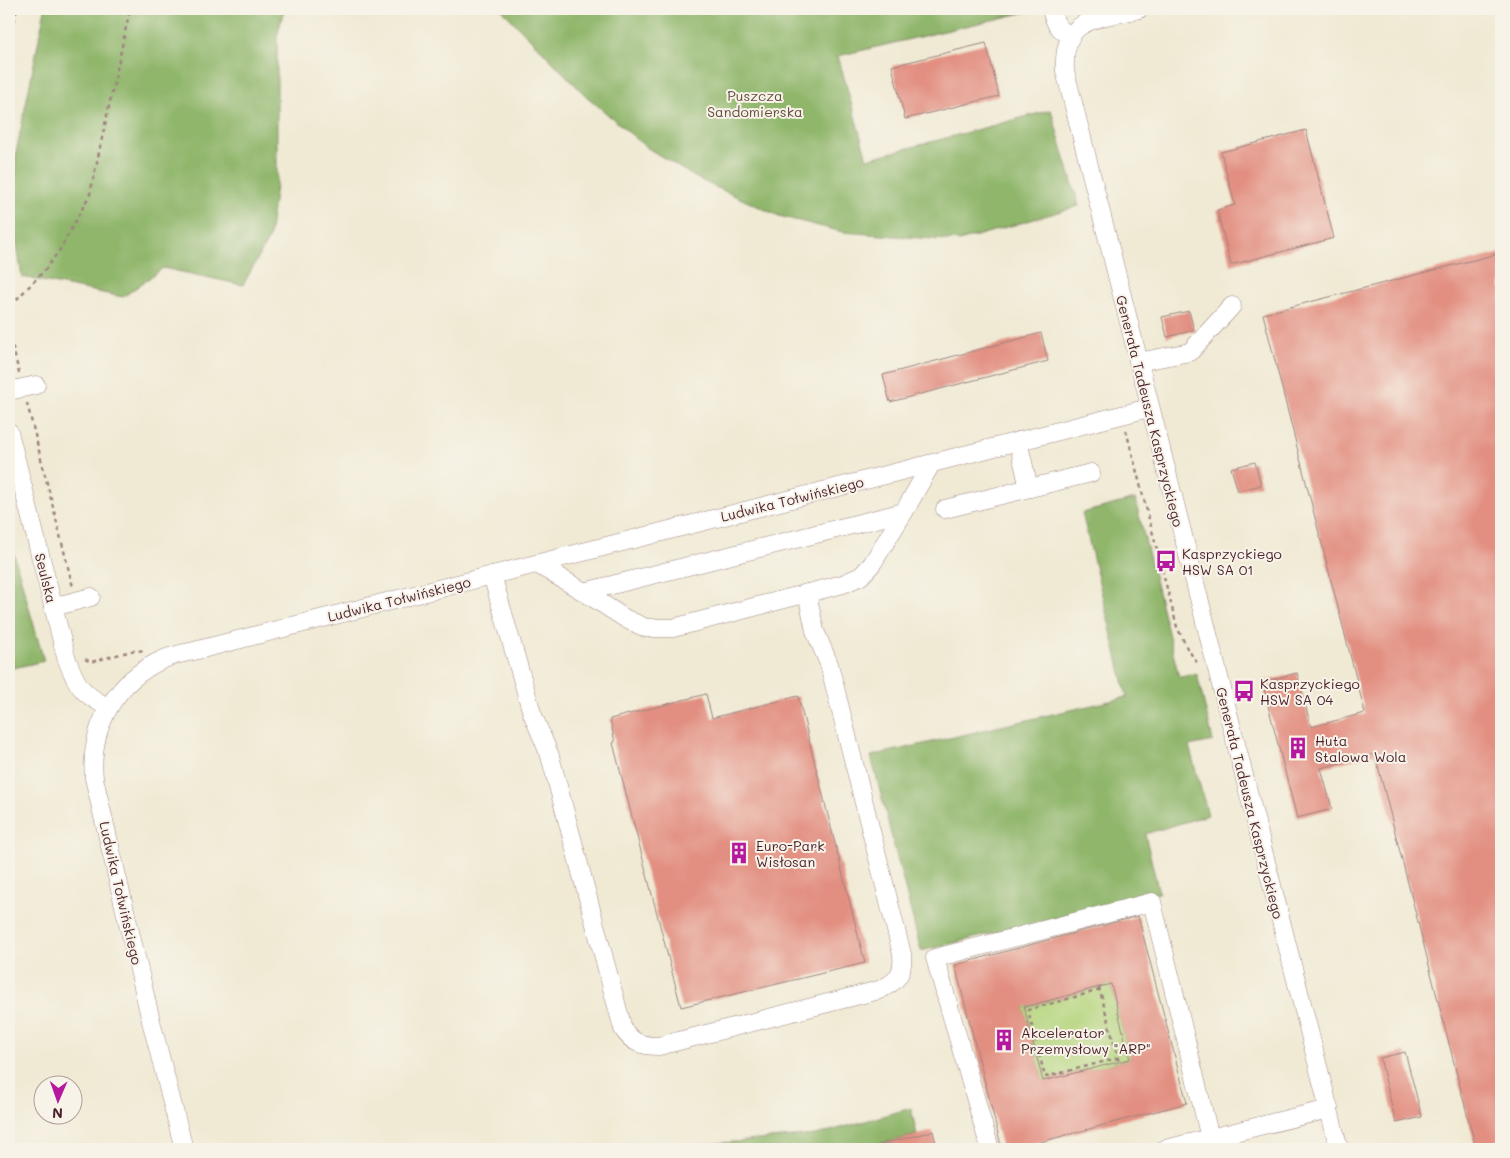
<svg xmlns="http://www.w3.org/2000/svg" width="1510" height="1158" font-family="Mali,sans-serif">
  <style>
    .green { fill: #b4d47b; stroke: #7f7a53 }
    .forest { fill: #8fb66b; stroke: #6c6a4b }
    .building { fill: #e28f81; fill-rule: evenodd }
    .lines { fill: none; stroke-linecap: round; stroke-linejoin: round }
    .minor-casing { stroke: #9d8480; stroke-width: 19 }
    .path { stroke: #9d8480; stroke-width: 2.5; stroke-dasharray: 4 4; stroke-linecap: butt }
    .minor { stroke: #fff; stroke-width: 18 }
    .labels { text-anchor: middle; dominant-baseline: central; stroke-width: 4; stroke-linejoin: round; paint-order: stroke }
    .park-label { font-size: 14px; fill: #644c3f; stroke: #f7f3e8 }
    .street-label { font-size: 14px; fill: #4a1f2b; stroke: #f7f3e8 }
    .poi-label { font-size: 14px; fill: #4a1f2b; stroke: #f7f3e8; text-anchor: start }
  </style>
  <rect width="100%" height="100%" fill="#f7f3e8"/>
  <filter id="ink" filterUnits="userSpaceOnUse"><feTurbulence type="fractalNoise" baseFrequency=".02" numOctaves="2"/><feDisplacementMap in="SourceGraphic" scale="10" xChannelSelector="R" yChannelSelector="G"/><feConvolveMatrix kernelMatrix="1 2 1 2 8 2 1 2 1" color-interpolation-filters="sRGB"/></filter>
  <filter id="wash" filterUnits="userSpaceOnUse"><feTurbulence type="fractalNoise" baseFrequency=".0096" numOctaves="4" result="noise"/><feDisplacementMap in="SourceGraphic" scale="20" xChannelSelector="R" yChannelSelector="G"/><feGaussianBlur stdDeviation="1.12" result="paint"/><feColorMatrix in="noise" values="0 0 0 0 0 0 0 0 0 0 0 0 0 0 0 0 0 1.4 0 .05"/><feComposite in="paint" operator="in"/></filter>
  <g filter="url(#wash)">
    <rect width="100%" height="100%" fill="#f0ead4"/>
    <polygon class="green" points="1111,984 1130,1059 1043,1081 1024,1008"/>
    <g class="forest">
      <polygon points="45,9 284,9 277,37 277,178 269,238 243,285 163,268 123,297 22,277 14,226 16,153"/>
      <polygon points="501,9 1039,9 838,56 867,159 1051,110 1079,206 959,241 843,232 779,216 698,179 646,147 585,95"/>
      <polygon points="1135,499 1179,677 1197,674 1213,741 1189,746 1208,815 1145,834 1159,893 921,951 871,756 1127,697 1082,513"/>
      <polygon points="9,537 44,661 9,669"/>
      <polygon points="911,1108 917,1135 857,1149 652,1149 816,1135"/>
    </g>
    <g id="blocks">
      <g class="building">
        <polygon points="986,43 999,96 905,119 892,66"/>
        <polygon points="1306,130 1334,238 1231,265 1217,210 1235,205 1221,152"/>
        <polygon points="1501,253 1501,1149 1476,1149 1375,754 1321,768 1332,809 1297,818 1262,682 1297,673 1311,727 1365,713 1263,314"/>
        <polygon points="1189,311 1194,330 1167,337 1162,317"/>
        <polygon points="1041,333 1048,361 890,402 883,375"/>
        <polygon points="1255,462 1261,485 1238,491 1231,468"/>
        <polygon points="706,694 712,718 798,696 865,963 681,1007 613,743 615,742 610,719"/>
        <path d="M1138,916L1187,1103L1014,1149H1002L955,965ZM1111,984L1130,1059L1043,1081L1024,1007Z"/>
        <polygon points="1405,1052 1422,1117 1396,1123 1380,1058"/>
        <polygon points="933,1131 937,1149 880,1149 879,1145"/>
      </g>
    </g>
  </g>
  <g filter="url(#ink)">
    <use href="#blocks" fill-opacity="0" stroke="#9d8480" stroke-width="1"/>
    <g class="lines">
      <g class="minor-casing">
        <g id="minor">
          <path d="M1051,9C1054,22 1058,29 1070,36"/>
          <path d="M1139,9C1095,20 1062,16 1065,71L1339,1149"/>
          <polyline points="1138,362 1190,352 1232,306"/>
          <polyline points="9,391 36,385"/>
          <path d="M9,432L66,657C76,684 81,694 108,707"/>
          <polyline points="1018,441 1029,488"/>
          <polyline points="945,509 1091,473"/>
          <polyline points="537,564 584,592 904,512 931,464"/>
          <path d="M492,575L532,713L550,756L623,1029C632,1043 642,1046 659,1046L879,990C897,982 904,974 902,954L829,664L815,631L807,593"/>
          <polyline points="584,592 626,619 646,628 673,628 843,584 861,576 872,564 904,512"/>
          <polyline points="53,607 91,597"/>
          <path d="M184,1149L151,1021L94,778C89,727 116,680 164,659C173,655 184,653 194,651L1149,408"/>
          <polyline points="990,1149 935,958 1152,902 1210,1138"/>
          <polyline points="1165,1149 1329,1109"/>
        </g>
      </g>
      <g class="path">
        <polyline points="9,45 17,9"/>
        <polyline points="9,302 16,300 45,270 61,248 90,194 130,9"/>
        <polyline points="9,331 19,373"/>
        <polyline points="27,403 73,587"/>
        <polyline points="1126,430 1177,627 1187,648 1198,664"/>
        <polyline points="85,659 91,662 135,650 144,651"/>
        <polyline points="1099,987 1119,1062"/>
        <polyline points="1100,990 1028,1010 1045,1077 1118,1058"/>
      </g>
      <use href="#minor" class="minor"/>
    </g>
  </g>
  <defs>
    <g id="bus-bare" transform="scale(1.725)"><path d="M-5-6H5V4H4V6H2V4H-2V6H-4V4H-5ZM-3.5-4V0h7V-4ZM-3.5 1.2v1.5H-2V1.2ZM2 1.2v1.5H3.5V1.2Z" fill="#b5179e" stroke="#f7f3e8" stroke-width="2.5" paint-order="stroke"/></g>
    <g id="building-bare" transform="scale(1.725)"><path d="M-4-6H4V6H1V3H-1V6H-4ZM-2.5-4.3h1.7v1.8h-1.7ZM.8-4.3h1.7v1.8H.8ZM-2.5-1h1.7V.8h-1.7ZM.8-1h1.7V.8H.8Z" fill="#b5179e" stroke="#f7f3e8" stroke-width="2.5" paint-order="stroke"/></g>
  </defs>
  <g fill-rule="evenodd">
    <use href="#bus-bare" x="1166" y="561"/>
    <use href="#bus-bare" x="1244" y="691"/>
    <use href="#building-bare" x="1298" y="748"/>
    <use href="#building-bare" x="739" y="853"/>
    <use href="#building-bare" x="1004" y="1040"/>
  </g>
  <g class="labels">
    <g class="park-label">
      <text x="755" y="95">Puszcza<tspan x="755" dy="16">Sandomierska</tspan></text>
    </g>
    <g class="street-label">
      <text transform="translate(1150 411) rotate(76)">Generała Tadeusza Kasprzyckiego</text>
      <text transform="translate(792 499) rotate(-14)">Ludwika Tołwińskiego</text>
      <text transform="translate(46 578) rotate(76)">Seulska</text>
      <text transform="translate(399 599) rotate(-14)">Ludwika Tołwińskiego</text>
      <text transform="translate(1250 803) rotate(76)">Generała Tadeusza Kasprzyckiego</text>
      <text transform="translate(121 893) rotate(77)">Ludwika Tołwińskiego</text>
    </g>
    <g class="poi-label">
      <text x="1182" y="553">Kasprzyckiego<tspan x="1182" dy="16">HSW SA 01</tspan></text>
      <text x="1260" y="683">Kasprzyckiego<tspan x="1260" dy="16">HSW SA 04</tspan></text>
      <text x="1315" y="740">Huta<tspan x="1315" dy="16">Stalowa Wola</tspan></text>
      <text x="756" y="845">Euro-Park<tspan x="756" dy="16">Wisłosan</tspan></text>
      <text x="1021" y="1032">Akcelerator<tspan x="1021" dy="16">Przemysłowy "ARP"</tspan></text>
    </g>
  </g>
  <rect width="1510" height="1158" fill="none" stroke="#f7f3e8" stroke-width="30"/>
  <g transform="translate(58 1100) rotate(182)"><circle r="24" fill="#f7f3e8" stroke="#b29e9c"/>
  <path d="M0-4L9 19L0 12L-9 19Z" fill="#b5179e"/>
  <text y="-8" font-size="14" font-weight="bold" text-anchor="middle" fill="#4a1f2b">N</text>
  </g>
</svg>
